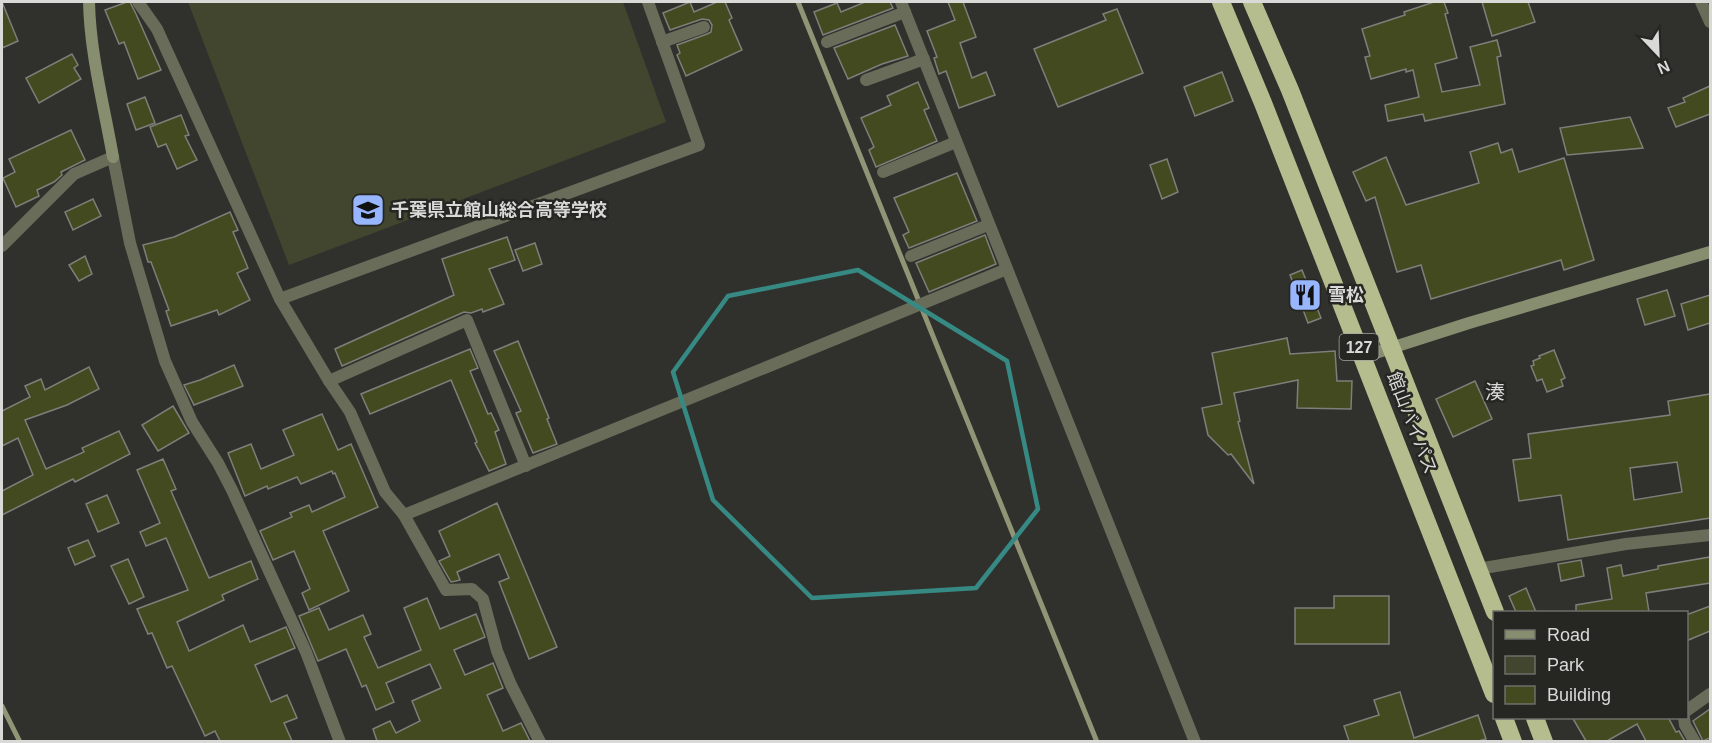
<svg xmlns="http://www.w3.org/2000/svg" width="1712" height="743" font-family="Helvetica,'Noto Sans JP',sans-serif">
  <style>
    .green { fill: #42462f }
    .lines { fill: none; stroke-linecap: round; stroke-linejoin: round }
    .stream { stroke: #919576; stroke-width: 5 }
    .building { fill: #444a1f; stroke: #7e7f7a; stroke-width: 1.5; fill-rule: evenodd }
    .street { stroke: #686c59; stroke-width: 12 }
    .secondary { stroke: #878d6f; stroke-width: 12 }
    .highway { stroke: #b5bd8e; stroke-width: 18 }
    .marked { fill: none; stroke: #378a83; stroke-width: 4.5; stroke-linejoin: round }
    .labels { text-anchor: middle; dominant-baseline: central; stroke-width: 5; stroke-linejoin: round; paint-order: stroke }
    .shield { fill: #262723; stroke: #a3a4a1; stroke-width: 1.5 }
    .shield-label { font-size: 16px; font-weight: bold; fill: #d9dad7 }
    .poi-label { font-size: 18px; font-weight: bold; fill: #d9dad7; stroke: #262723; text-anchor: start }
    .street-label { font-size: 18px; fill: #d9dad7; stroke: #262723 }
    .neighbourhood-label { font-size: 20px; fill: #d9dad7; stroke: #262723 }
  </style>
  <rect width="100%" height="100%" fill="#30312d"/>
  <polygon class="green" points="188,2 623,2 666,122 289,265"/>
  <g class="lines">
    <g class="stream">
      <polyline points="798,2 1097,742"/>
      <polyline points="2,706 20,742"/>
    </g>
  </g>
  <g class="building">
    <polygon points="2,2 18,41 2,48"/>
    <polygon points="127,2 130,2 136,14 161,70 138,79 124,42 119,44 105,10"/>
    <polygon points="690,2 694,12 717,2 725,2 732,18 729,20 742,50 686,76 677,55 680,53 677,45 707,34 711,32 712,25 709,20 702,19 670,30 663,13"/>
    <polygon points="865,2 890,2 893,8 823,35 814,12 837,3 841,12"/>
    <polygon points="948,2 963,2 976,37 960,43 972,78 986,72 995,95 959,108 946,71 939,74 934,58 937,57 927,31 955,20"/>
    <polygon points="1434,2 1444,2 1448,13 1445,14 1457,58 1435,64 1442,92 1480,85 1470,47 1497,40 1501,56 1497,57 1505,104 1425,121 1423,114 1388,121 1385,105 1419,97 1413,70 1406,72 1406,69 1371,79 1365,57 1370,56 1362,29 1405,15 1404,12"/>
    <polygon points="1482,2 1528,2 1535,22 1492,36"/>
    <polygon points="1117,9 1143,73 1058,107 1034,49 1106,20 1103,14"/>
    <polygon points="895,25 908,56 882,64 848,79 834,48"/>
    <polygon points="72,54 78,65 74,68 81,79 39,103 26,78"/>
    <polygon points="1222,72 1233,101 1195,116 1184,87"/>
    <polygon points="918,82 929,108 924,110 937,141 876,167 869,150 874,147 861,118 891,105 887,96"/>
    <polygon points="1710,86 1710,114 1676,127 1668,108 1685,102 1683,98"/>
    <polygon points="145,97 155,123 136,130 127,104"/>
    <polygon points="181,115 189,135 185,136 197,160 177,169 166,144 158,147 150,127"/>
    <polygon points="1630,117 1643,148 1567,155 1560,128"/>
    <polygon points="71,130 85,160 61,172 62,175 54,182 37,190 39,196 16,207 3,178 15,172 9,159"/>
    <polygon points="1498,143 1501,153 1512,149 1519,172 1564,158 1594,260 1564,270 1561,260 1431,299 1421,265 1397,272 1375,197 1366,201 1353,172 1386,157 1406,205 1479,183 1470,152"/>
    <polygon points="1167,159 1178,192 1162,199 1150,165"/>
    <polygon points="957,173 977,221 909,248 903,235 909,232 894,198"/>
    <polygon points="93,199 101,216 73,230 65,212"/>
    <polygon points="230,212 238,230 233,232 248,268 237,273 250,300 219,315 217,310 171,326 166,311 169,310 151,262 148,262 143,245 174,237"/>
    <polygon points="985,235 996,264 929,292 916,263"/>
    <polygon points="507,237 515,260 489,269 504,304 483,312 482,309 471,313 464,312 342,366 335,349 454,295 442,259"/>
    <polygon points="535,243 542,264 523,271 515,250"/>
    <polygon points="85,256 92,274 79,281 69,265"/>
    <polygon points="1302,270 1321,318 1308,323 1290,275"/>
    <polygon points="1667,290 1675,316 1645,325 1637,299"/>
    <polygon points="1710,295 1710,323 1688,330 1681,304"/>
    <polygon points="1287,338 1290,354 1335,351 1337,381 1352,381 1351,409 1297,408 1298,380 1234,393 1240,421 1238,422 1254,484 1231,454 1228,455 1208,435 1202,408 1222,404 1212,353"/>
    <polygon points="518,341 549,418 547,419 557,444 533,453 516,413 521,411 494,351"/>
    <polygon points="470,349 478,368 470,371 488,414 491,413 499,430 495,432 506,464 489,471 475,443 477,442 451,380 370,414 361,394"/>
    <polygon points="1554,350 1565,378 1561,380 1563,386 1547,392 1542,379 1537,381 1531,366 1534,365 1533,361 1540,358 1539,356"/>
    <polygon points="234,365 243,386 194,405 184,385 200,380"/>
    <polygon points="89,367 99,389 67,405 25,420 46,469 84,452 82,448 119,431 130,454 75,482 73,479 2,515 2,491 33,475 18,438 2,446 2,411 30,397 25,386 41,379 45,390"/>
    <polygon points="1475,381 1492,419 1453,437 1436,399"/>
    <path d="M1710,394V518L1568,540L1561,495L1519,501L1513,460L1531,458L1528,434L1670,415L1668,401ZM1677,462L1682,492L1634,500L1630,468Z"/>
    <polygon points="173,406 189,433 158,451 142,425"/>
    <polygon points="322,414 338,450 351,444 378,507 323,531 349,591 309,610 302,593 310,589 294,551 273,560 260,531 292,517 290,513 309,505 312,512 345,497 335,473 333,474 332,471 301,484 297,477 268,489 267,486 245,496 228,453 251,444 261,469 294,455 283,430"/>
    <polygon points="163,459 176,489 171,491 209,578 251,561 258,579 222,595 224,600 177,622 189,651 243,625 250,642 286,627 295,648 255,665 271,702 287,695 297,718 284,723 292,741 220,741 215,731 205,736 172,666 167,668 152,633 148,634 137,609 188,590 166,538 146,546 140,532 160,523 137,470"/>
    <polygon points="107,495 119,523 98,532 86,504"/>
    <polygon points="497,503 557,647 529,659 499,582 509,578 499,554 457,572 460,580 456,581 451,582 439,561 450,556 439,531"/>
    <polygon points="88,540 95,556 75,565 68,548"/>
    <polygon points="1710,557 1710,583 1646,593 1649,612 1576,612 1576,605 1612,599 1607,568 1621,565 1623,576 1658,569 1658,566"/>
    <polygon points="128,559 144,597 129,604 111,566"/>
    <polygon points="1581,560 1584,576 1561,581 1558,564"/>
    <polygon points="1526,588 1536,612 1516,612 1509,596"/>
    <polygon points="1334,596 1389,596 1389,644 1295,644 1295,608 1334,608"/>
    <polygon points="427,598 440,629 476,614 485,637 454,650 465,675 493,663 503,688 487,695 503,731 521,723 530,741 377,741 373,729 390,721 396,733 420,721 412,701 441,688 430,664 386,683 394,702 376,710 366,685 362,687 346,649 318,661 299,616 319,608 329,630 363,615 371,634 364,637 378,668 421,650 404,608"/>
    <polygon points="1710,606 1710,631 1686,641 1686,615"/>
    <polygon points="1400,692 1414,738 1478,715 1486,739 1478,741 1349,741 1344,726 1379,715 1374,700"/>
    <polygon points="1710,709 1710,738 1703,741 1693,721"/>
    <polygon points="1572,717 1668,717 1676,732 1679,731 1685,741 1646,741 1637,724 1607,741 1586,741"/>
  </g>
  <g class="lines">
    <g class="street">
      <polyline points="138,2 157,29 280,299 329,381 350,412 385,492 404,515 446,590 472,589 483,599 497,651 511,685 540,742"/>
      <polyline points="901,2 1195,742"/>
      <polyline points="1701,2 1710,22"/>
      <polyline points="662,42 704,27"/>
      <polyline points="827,42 905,12"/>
      <polyline points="866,80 924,59"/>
      <polyline points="883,172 956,142"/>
      <polyline points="2,246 74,174 113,157 130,243 165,361 192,422 218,463 232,490 306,652 340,742"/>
      <polyline points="911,256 988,225"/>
      <polyline points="280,299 699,145 648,2"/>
      <polyline points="329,381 467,320 526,466"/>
      <polyline points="404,515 1007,269"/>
      <polyline points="1478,569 1626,544 1710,535"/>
      <polyline points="1686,711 1710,694"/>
      <polyline points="1684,718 1685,725 1695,742"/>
    </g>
    <g class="secondary">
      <path d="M89,2C90,53 104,106 113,157"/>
      <polyline points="1363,357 1469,323 1710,252"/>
    </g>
    <g class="highway">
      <polyline points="1221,2 1263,103 1494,694"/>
      <polyline points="1252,2 1290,90 1495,612"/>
      <polyline points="1504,718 1513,742"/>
      <polyline points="1535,718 1544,742"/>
    </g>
  </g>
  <path class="marked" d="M858,270L1007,361L1038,509L976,588L812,598L713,500L673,372L728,296Z"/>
  <defs>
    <g id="school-square" transform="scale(1.725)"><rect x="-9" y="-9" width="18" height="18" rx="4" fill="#97b6fd" stroke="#262723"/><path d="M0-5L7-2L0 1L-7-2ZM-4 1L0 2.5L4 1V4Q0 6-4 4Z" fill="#111"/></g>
    <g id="restaurant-square" transform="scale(1.725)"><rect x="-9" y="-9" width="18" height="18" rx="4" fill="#97b6fd" stroke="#262723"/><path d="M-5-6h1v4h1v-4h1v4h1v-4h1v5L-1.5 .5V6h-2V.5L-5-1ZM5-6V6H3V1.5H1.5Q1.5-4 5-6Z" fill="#111"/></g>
  </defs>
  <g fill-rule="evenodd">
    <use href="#school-square" x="368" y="210"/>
    <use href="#restaurant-square" x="1305" y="295"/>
  </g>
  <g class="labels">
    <rect class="shield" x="1339.5" y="334" width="39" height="26" rx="4.5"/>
    <g class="shield-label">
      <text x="1359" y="347">127</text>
    </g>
    <g class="poi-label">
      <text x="391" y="210">千葉県立館山総合高等学校</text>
      <text x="1328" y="295">雪松</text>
    </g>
    <g class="street-label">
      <text transform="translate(1412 423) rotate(69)">館山バイパス</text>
    </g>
    <g class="neighbourhood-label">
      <text x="1495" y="392">湊</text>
    </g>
  </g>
  <rect width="1712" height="743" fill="none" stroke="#d9dad7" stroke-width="6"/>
  <rect x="1493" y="611" width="195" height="108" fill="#262723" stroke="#6e6f6b" stroke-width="1.5"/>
  <rect x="1505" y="630" width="30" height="9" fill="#878d6f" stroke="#6e6f6b" stroke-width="1.5"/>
  <text x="1547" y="641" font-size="18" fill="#d9dad7">Road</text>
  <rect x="1505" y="656" width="30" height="18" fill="#42462f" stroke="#6e6f6b" stroke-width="1.5"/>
  <text x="1547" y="671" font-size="18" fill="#d9dad7">Park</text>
  <rect x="1505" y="686" width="30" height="18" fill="#444a1f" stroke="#6e6f6b" stroke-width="1.5"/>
  <text x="1547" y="701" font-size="18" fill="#d9dad7">Building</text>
  <g transform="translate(1658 54) rotate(157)" stroke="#262723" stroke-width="4.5" paint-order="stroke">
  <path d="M0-4.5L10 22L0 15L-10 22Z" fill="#d9dad7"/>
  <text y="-9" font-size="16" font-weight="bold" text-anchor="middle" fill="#d9dad7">N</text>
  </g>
</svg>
